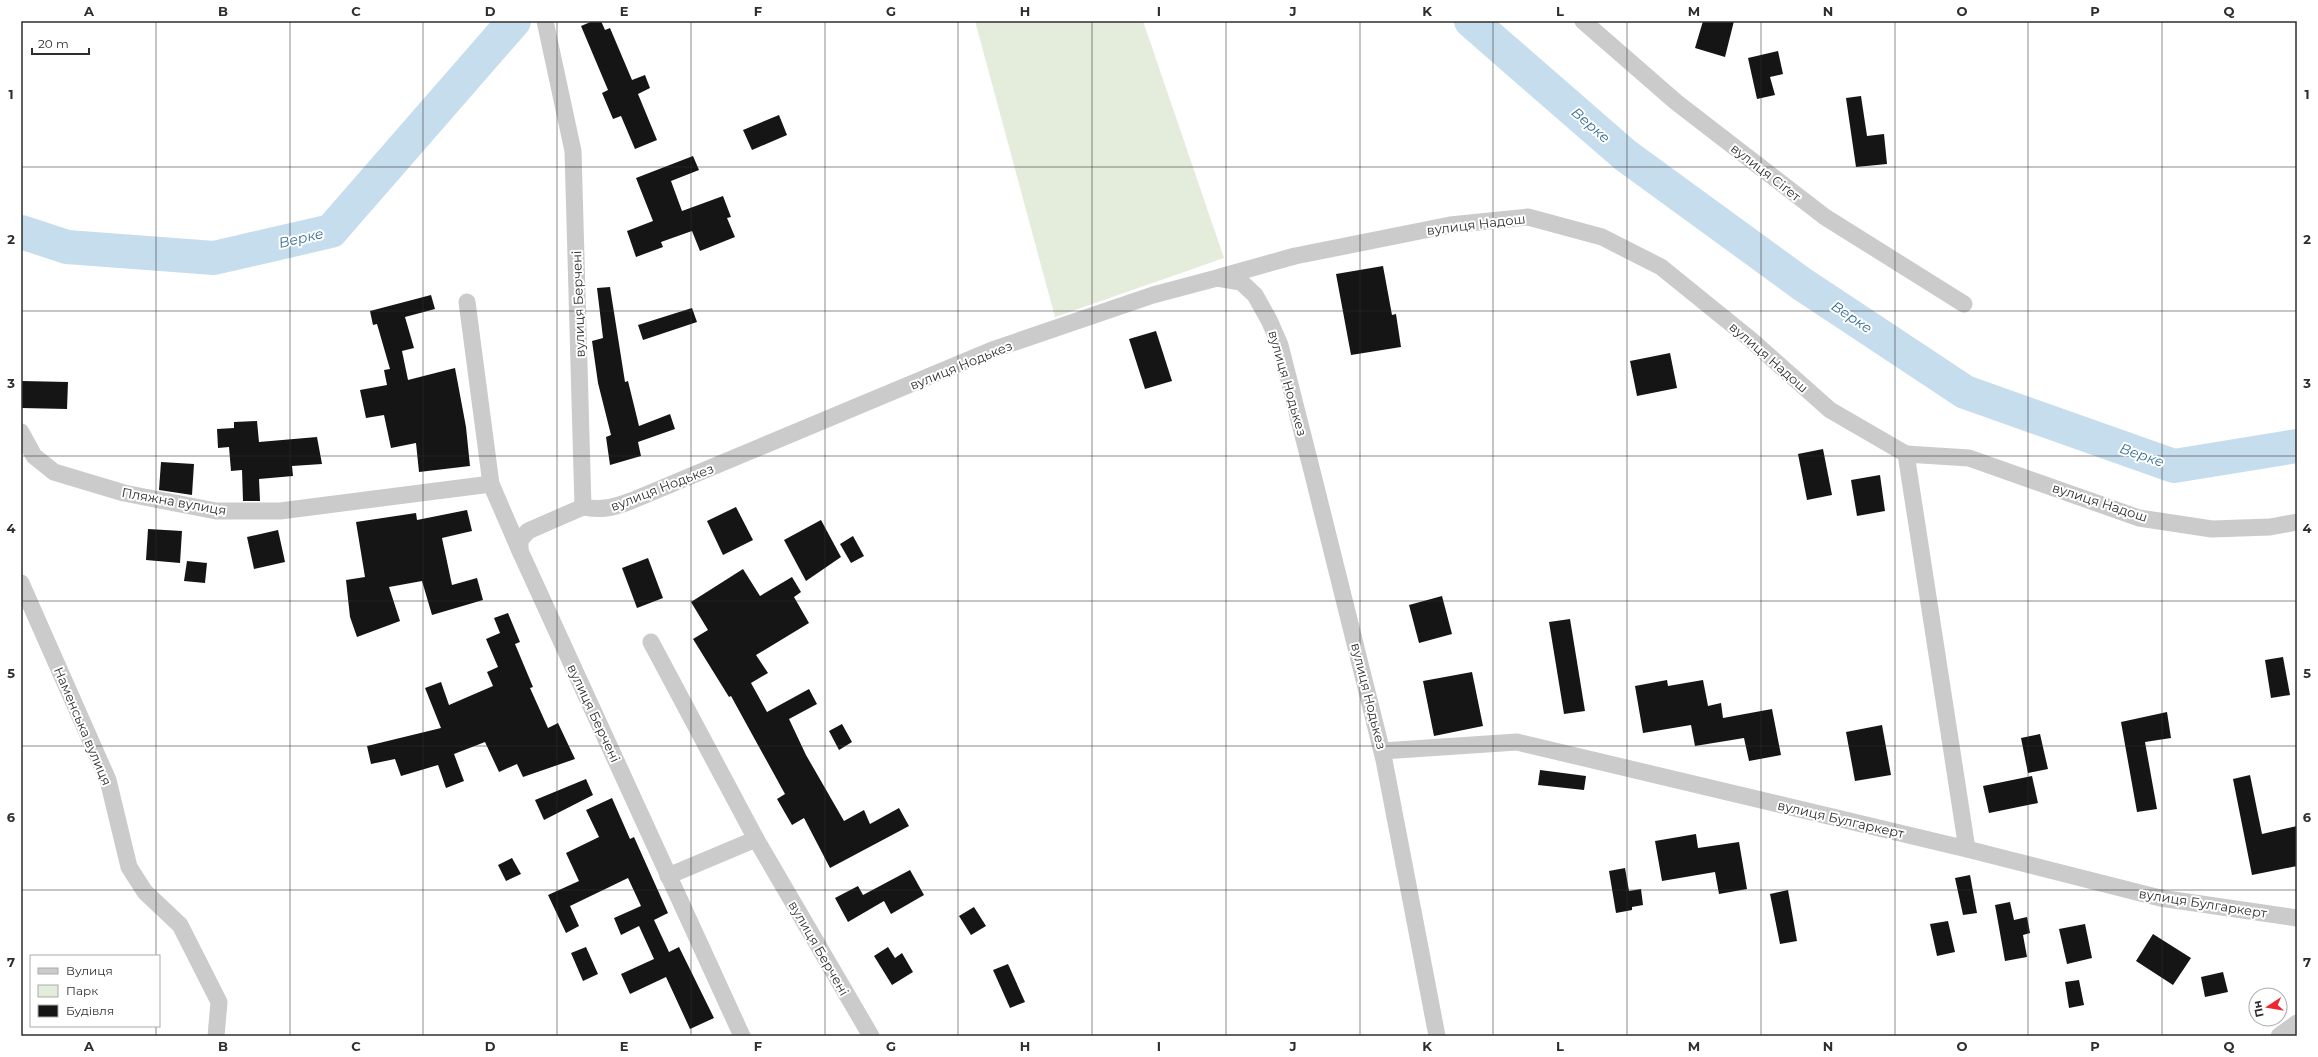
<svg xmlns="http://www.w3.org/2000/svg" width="2318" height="1057" font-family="Montserrat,sans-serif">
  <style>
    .green { fill: #e4ecdb }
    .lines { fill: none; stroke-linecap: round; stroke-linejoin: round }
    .river { stroke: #c6ddee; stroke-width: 34 }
    .building { fill: #151515 }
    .minor { stroke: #cbcbcb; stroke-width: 17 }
    .grid { fill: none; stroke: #2e2e2e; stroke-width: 1; stroke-opacity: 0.55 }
    .labels { text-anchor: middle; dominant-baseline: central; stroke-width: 4; stroke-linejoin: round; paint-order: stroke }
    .street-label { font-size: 13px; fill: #2e2e2e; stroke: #fff }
    .water-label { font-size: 14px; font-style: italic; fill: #376f95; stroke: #fff }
    .neatline { fill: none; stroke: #2e2e2e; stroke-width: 1.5 }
    .grid-label { font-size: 13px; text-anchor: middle; font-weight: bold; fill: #2e2e2e }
  </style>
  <rect width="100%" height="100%" fill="#fff"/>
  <polygon class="green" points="975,21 1143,21 1224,258 1055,317"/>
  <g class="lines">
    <g class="river">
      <polyline points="1471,21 1625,155 1802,284 1965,392 2174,466 2297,446"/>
      <polyline points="21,232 67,247 214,258 331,231 514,21"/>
    </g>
  </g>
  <g class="building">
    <polygon points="593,21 601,21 605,30 610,28 632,80 645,75 650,88 638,94 657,140 635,149 621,116 613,119 602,93 608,90 581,26"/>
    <polygon points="1703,21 1734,21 1725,57 1695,48"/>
    <polygon points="1778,51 1783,74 1770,77 1775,95 1757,99 1748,58"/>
    <polygon points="1861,96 1867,136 1884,134 1887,164 1856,167 1846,98"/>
    <polygon points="779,115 787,135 752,150 743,130"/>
    <polygon points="693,156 699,170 671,181 682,211 723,196 731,217 727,218 735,237 700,251 692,231 661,242 663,247 636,257 627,231 653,221 636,178"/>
    <polygon points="1383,266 1392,315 1396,314 1401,347 1351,355 1336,274"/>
    <polygon points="610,287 625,382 628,381 639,426 670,414 675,429 638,442 641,456 610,465 606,437 611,435 598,383 592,341 603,338 597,288"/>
    <polygon points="431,295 435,309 405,317 414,348 402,351 408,380 455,368 466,427 470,466 419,472 416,443 391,448 384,415 366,418 360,390 387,385 384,370 390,369 377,324 373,325 370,311"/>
    <polygon points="692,308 697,322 643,340 638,325"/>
    <polygon points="1156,331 1172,381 1145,389 1129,339"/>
    <polygon points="1670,353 1677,388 1637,396 1630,361"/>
    <polygon points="22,381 68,382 67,409 22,408"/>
    <polygon points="257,421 259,442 317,437 322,464 292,466 293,476 259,479 260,501 243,501 242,470 231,471 229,447 218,448 217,429 234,428 234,422"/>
    <polygon points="1823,449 1832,495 1807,500 1798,454"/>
    <polygon points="161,462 194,464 192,495 159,490"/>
    <polygon points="1880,475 1885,511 1857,516 1851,480"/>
    <polygon points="736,507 753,540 723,555 707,521"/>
    <polygon points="467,510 472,531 442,538 452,585 477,578 483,600 432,615 422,581 389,587 400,621 357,637 350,617 346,580 365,577 356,522 416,513 417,520"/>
    <polygon points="821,520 841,557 806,581 784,540"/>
    <polygon points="148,529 182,531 180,563 146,560"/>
    <polygon points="278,530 285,562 254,569 247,537"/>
    <polygon points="853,536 864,556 851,563 840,544"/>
    <polygon points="648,558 663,598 637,608 622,568"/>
    <polygon points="187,561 207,563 205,583 184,581"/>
    <polygon points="743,569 760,596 792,577 801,592 794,597 809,623 756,655 768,673 751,683 767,712 809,689 817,704 789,719 806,755 844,821 864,810 870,824 899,808 909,826 830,868 804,818 792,825 777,799 785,794 731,696 729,697 693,639 708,630 691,602"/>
    <polygon points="1442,596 1452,634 1419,643 1409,605"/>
    <polygon points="508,613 520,642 515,644 533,687 530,688 548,728 558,723 575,759 523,777 517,764 499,772 485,742 454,754 464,781 446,788 438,765 401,776 395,759 371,764 367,746 441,728 425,688 441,682 449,705 493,686 487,672 498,667 486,639 500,633 494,618"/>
    <polygon points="1570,619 1585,711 1564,714 1549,622"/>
    <polygon points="2283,657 2290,695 2271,698 2265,660"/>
    <polygon points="1472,672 1483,726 1434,736 1423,681"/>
    <polygon points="1667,680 1668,686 1703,680 1708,706 1721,703 1723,718 1772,709 1781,755 1749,761 1744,738 1695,746 1691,725 1643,733 1635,686"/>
    <polygon points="2167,712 2171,738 2145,742 2157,809 2137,812 2121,722"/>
    <polygon points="842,724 852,742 839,750 829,731"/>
    <polygon points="1882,725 1891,775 1855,781 1846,732"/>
    <polygon points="2040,734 2048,769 2028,773 2021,738"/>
    <polygon points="1540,770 1586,776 1584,790 1538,785"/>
    <polygon points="2250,775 2262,834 2297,826 2297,866 2252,875 2233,779"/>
    <polygon points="2032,776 2038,803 1989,813 1983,786"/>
    <polygon points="586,779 593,795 544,820 535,800"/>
    <polygon points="612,798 630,839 634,837 668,913 654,920 669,952 679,947 714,1018 690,1029 666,977 630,994 621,974 654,959 639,926 621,935 614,918 641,906 628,878 570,906 579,926 566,933 548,895 579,881 566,853 599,837 586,810"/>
    <polygon points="1696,834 1698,848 1739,842 1747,889 1719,894 1715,872 1662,881 1655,841"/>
    <polygon points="512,858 521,874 506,881 498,865"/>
    <polygon points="1625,868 1629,891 1641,889 1643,905 1632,907 1632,910 1616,913 1609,871"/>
    <polygon points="910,870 924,895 891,914 884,901 848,922 835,898 858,886 863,895"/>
    <polygon points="1970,875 1977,913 1963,915 1955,878"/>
    <polygon points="1788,890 1797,941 1780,944 1770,894"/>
    <polygon points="2010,902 2014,920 2027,917 2030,933 2023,935 2027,957 2005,961 1995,905"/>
    <polygon points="974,907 986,926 971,935 959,916"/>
    <polygon points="1948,921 1955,952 1937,956 1930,924"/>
    <polygon points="2085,924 2092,958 2067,964 2059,929"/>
    <polygon points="2153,934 2191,958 2173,985 2136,961"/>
    <polygon points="586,947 598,974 583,981 571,953"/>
    <polygon points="888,947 895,958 902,953 913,972 892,985 874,956"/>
    <polygon points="1008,964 1025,1002 1010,1008 993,970"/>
    <polygon points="2223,972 2228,992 2205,997 2201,977"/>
    <polygon points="2079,980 2084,1005 2069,1008 2065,982"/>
  </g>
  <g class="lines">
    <g class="minor">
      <polyline points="1583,21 1676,102 1825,217 1964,304"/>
      <polyline points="1220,277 1295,256 1450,225 1528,217 1602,237 1661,267 1750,339 1830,410 1906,454 1967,849"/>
      <polyline points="467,302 491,484 520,551 742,1036"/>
      <polyline points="21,432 34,456 54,472 124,493 216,511 280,511 491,484"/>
      <polyline points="1906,454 1969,458 2139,518 2212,529 2270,527 2297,522"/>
      <path d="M583,507C601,511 615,507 631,501L992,350L1153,295L1217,278L1241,282L1255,295L1269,320L1280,345L1313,475L1384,760L1437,1036"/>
      <polyline points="520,551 520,540 528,531 583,507 573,151 545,21"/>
      <polyline points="21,583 108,780 129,867 145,892 180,925 219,1002 216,1036"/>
      <polyline points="651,642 756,839"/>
      <polyline points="1382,751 1517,742 1967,849 2160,898 2297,918"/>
      <polyline points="668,876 756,839 871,1036"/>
      <polyline points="2279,1036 2297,1023"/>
    </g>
  </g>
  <path class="grid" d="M156,21V956M290,21V1036M423,21V1036M557,21V1036M691,21V1036M825,21V1036M958,21V1036M1092,21V1036M1226,21V1036M1360,21V1036M1493,21V1036M1627,21V1036M1761,21V1036M1895,21V1036M2028,21V1036M2162,21V1036M21,167H2297M21,311H2297M21,456H2297M21,601H2297M21,746H2297M21,890H2297M156,1026V1036"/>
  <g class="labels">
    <g class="street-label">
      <text transform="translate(1766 172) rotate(38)">вулиця Сіґет</text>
      <text transform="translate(1476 224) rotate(-7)">вулиця Надош</text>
      <text transform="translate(578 304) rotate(-92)">вулиця Берчені</text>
      <text transform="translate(1769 357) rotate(41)">вулиця Надош</text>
      <text transform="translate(961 365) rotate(-22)">вулиця Нодькез</text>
      <text transform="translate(1288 383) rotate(74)">вулиця Нодькез</text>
      <text transform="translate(662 487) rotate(-21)">вулиця Нодькез</text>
      <text transform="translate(174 501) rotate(10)">Пляжна вулиця</text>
      <text transform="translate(2100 502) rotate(18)">вулиця Надош</text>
      <text transform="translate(1369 696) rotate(76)">вулиця Нодькез</text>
      <text transform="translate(594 713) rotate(65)">вулиця Берчені</text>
      <text transform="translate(83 726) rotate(67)">Наменська вулиця</text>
      <text transform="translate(1841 819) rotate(13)">вулиця Булгаркерт</text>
      <text transform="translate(2203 903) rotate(9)">вулиця Булгаркерт</text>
      <text transform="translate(819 948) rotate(60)">вулиця Берчені</text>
    </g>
    <g class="water-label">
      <text transform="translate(1591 125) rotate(41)">Верке</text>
      <text transform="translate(301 238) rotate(-13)">Верке</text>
      <text transform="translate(1852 317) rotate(34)">Верке</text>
      <text transform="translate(2142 455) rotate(19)">Верке</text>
    </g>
  </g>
  <rect width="2318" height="1057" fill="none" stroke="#ffffff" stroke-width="44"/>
  <rect x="30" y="955" width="130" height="72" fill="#ffffff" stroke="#ababab"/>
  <rect x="38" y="968" width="20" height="6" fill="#cbcbcb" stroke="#ababab"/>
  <text x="66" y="975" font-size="12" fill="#2e2e2e">Вулиця</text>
  <rect x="38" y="985" width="20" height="12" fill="#e4ecdb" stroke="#ababab"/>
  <text x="66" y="995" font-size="12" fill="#2e2e2e">Парк</text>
  <rect x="38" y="1005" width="20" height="12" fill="#151515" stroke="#ababab"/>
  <text x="66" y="1015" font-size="12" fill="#2e2e2e">Будівля</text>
  <g transform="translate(2268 1007) rotate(258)"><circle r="19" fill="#ffffff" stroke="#ababab"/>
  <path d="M0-3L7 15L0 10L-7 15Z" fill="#ef2631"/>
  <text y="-6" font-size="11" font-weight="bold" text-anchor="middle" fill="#2e2e2e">Пн</text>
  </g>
  <path d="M32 48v6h57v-6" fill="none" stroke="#2e2e2e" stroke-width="2"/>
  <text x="38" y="48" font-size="12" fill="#2e2e2e" stroke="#ffffff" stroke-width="3" paint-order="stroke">20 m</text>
  <rect x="22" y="22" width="2274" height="1013" class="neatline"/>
  <g class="grid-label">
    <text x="89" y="16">A</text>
    <text x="223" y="16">B</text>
    <text x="356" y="16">C</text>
    <text x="490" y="16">D</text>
    <text x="624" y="16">E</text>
    <text x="758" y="16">F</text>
    <text x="891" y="16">G</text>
    <text x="1025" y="16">H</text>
    <text x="1159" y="16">I</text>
    <text x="1293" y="16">J</text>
    <text x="1427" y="16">K</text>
    <text x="1560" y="16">L</text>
    <text x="1694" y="16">M</text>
    <text x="1828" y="16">N</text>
    <text x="1962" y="16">O</text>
    <text x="2095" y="16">P</text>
    <text x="2229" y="16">Q</text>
    <text x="11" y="99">1</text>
    <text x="2307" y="99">1</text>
    <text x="11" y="244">2</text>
    <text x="2307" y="244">2</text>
    <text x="11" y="388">3</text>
    <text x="2307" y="388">3</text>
    <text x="11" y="533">4</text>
    <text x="2307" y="533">4</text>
    <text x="11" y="678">5</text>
    <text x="2307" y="678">5</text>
    <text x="11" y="822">6</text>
    <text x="2307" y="822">6</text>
    <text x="11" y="967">7</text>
    <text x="2307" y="967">7</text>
    <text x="89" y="1051">A</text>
    <text x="223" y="1051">B</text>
    <text x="356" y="1051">C</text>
    <text x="490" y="1051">D</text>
    <text x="624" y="1051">E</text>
    <text x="758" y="1051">F</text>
    <text x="891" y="1051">G</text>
    <text x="1025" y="1051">H</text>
    <text x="1159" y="1051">I</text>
    <text x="1293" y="1051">J</text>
    <text x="1427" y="1051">K</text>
    <text x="1560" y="1051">L</text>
    <text x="1694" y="1051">M</text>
    <text x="1828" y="1051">N</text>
    <text x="1962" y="1051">O</text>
    <text x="2095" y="1051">P</text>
    <text x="2229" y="1051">Q</text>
  </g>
</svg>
